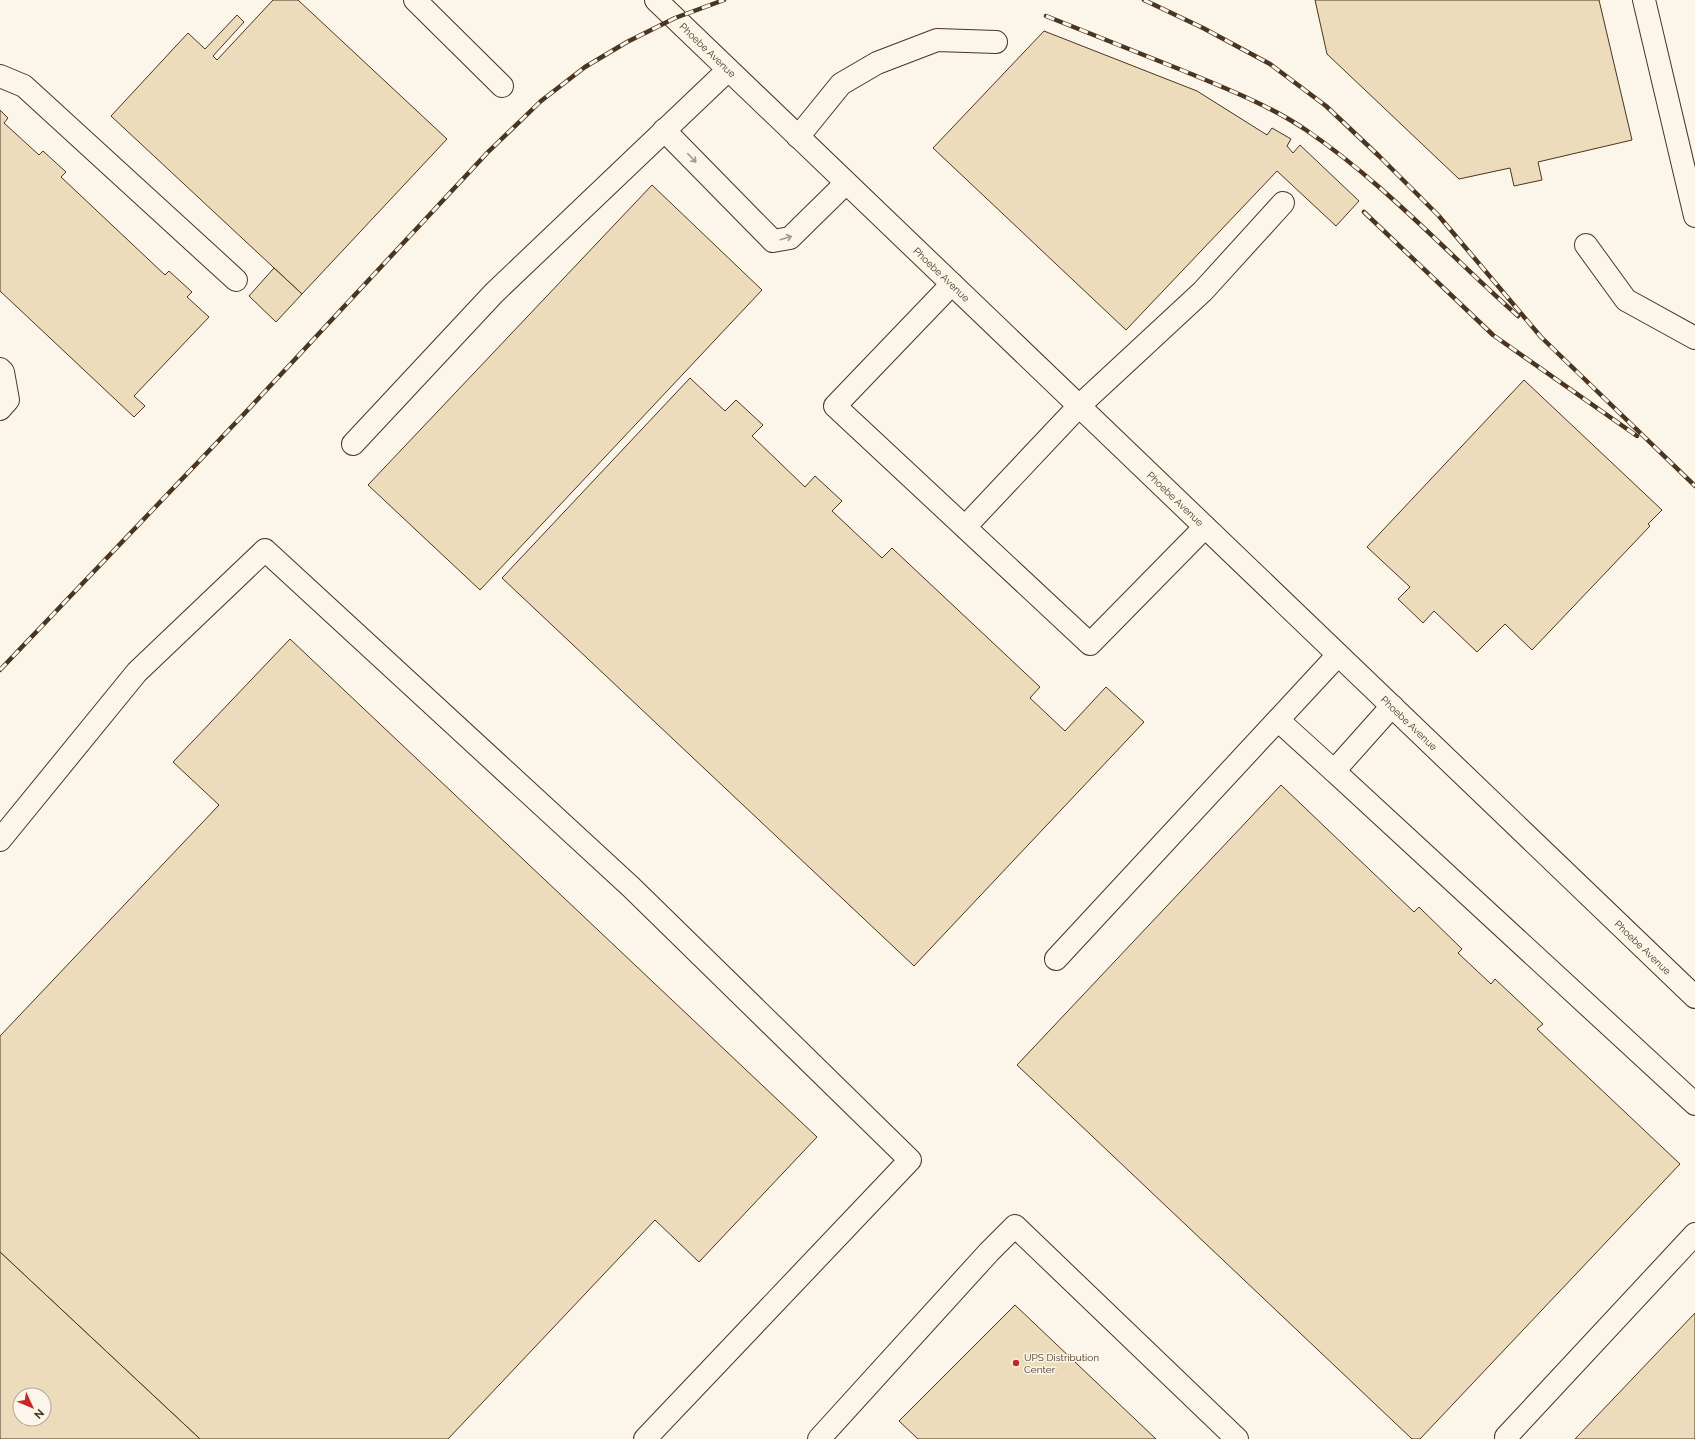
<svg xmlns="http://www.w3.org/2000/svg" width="1695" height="1439" font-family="Raleway,sans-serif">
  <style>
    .building { fill: #ecdcbc; stroke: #4a3520; fill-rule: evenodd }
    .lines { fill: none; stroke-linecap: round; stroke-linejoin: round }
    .minor-casing { stroke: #4a3520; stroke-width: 24 }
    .minor { stroke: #fbf6e9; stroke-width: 22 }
    .rail-casing { stroke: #4a3520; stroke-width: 4.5 }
    .rail { stroke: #fbf6e9; stroke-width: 3; stroke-dasharray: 9; stroke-linecap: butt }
    .oneway { stroke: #a29684 }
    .poi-dot { fill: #c62828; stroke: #fbf6e9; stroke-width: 1.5 }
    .labels { text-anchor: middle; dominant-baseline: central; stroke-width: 3; stroke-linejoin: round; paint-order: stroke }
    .street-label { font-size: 10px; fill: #4a3520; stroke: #fbf6e9 }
    .poi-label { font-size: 10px; fill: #4a3520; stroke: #fbf6e9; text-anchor: start }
  </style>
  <rect width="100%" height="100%" fill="#fbf6e9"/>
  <g class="building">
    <polygon points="273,0 298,0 447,139 302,294 111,116 188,33 205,49 237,15 244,22 213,56 217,60"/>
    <polygon points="1315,0 1599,0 1632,140 1538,162 1542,180 1514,186 1510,168 1459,179 1327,54"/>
    <polygon points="1044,31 1197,91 1267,135 1272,128 1291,139 1287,146 1293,153 1300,145 1359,201 1336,226 1277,171 1126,330 933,148"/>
    <polygon points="0,110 8,118 4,123 39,155 43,151 66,172 61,177 165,275 169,271 192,292 187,297 209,317 134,396 145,406 134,417 0,291"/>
    <polygon points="652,185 762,290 480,590 368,485"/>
    <polygon points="274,268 302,294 276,322 249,296"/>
    <polygon points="690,378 725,411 736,400 763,425 752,436 805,487 815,476 842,501 832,511 882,558 892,548 1040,687 1030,698 1065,731 1106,687 1144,722 914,966 502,578"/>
    <polygon points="1524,380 1662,510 1648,524 1650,526 1532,650 1505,624 1477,652 1434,611 1423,623 1398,599 1410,587 1367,547"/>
    <polygon points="290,639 817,1137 699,1262 655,1220 448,1439 200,1439 0,1252 0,1036 219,805 173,762"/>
    <polygon points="1281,785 1414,912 1419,907 1462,949 1458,953 1491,984 1495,979 1543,1024 1537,1029 1680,1164 1420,1439 1412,1439 1017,1065"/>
    <path d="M0,1252L200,1439H0ZM20,1395H44V1419H20Z"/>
    <polygon points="1015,1305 1156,1439 918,1439 899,1421"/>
    <polygon points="1695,1313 1695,1439 1575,1439"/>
  </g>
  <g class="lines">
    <g class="minor-casing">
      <g id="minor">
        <polyline points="415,0 502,86"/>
        <path id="s1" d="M656,0L1695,997"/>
        <polyline points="1644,0 1695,216"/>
        <polyline points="0,76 24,86 236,280"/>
        <polyline points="664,130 773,241 790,238 846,183"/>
        <polyline points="798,137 841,84 877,63 937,40 996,42"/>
        <polyline points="1586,245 1626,300 1695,338"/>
        <polyline points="952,284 835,406 1090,644 1205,527"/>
        <polyline points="0,369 3,372 8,400 0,409"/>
        <polyline points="353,444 494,293 728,70"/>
        <polyline points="965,527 1079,406 1203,291 1283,203"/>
        <polyline points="1392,706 1334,771 1695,1104"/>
        <polyline points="1278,720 1334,771"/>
        <polyline points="0,840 137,672 265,550 631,887 910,1160 645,1439"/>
        <polyline points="1056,959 1338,655"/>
        <polyline points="1506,1437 1695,1234"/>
        <polyline points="819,1439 989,1252 1015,1226 1237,1439"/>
      </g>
    </g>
    <use href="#minor" class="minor"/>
    <g class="rail-casing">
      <g id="rail">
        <polyline points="1144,0 1203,28 1270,64 1326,106 1379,156 1438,215 1541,337 1695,486"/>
        <path d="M1046,16C1092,34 1138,53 1184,71C1225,88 1269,105 1306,130C1384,183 1448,254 1518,316"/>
        <polyline points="1364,212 1493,335 1637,436"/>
        <polyline points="0,670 244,414 488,152 541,101 585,67 627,42 675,18 724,0"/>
      </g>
    </g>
    <use href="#rail" class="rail"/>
  </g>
  <defs><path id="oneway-shaft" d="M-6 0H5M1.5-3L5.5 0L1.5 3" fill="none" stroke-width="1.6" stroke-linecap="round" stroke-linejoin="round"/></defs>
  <g class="oneway">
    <use href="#oneway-shaft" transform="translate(692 158) rotate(46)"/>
    <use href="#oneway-shaft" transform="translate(786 238) rotate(-17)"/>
  </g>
  <circle class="poi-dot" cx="1016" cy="1363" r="4"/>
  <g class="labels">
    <g class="street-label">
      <text stroke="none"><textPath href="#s1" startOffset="72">Phoebe Avenue</textPath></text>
      <text stroke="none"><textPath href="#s1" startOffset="396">Phoebe Avenue</textPath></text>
      <text stroke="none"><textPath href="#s1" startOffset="720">Phoebe Avenue</textPath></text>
      <text stroke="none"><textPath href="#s1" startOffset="1044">Phoebe Avenue</textPath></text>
      <text stroke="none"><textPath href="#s1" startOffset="1368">Phoebe Avenue</textPath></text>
    </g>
    <g class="poi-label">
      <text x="1024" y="1357">UPS Distribution<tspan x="1024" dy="12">Center</tspan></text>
    </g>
  </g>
  <g transform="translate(32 1407) rotate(134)"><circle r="19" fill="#fbf6e9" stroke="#b4a999"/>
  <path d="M0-3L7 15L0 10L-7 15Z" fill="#c62828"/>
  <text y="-6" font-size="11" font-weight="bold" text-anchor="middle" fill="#4a3520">N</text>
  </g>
</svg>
